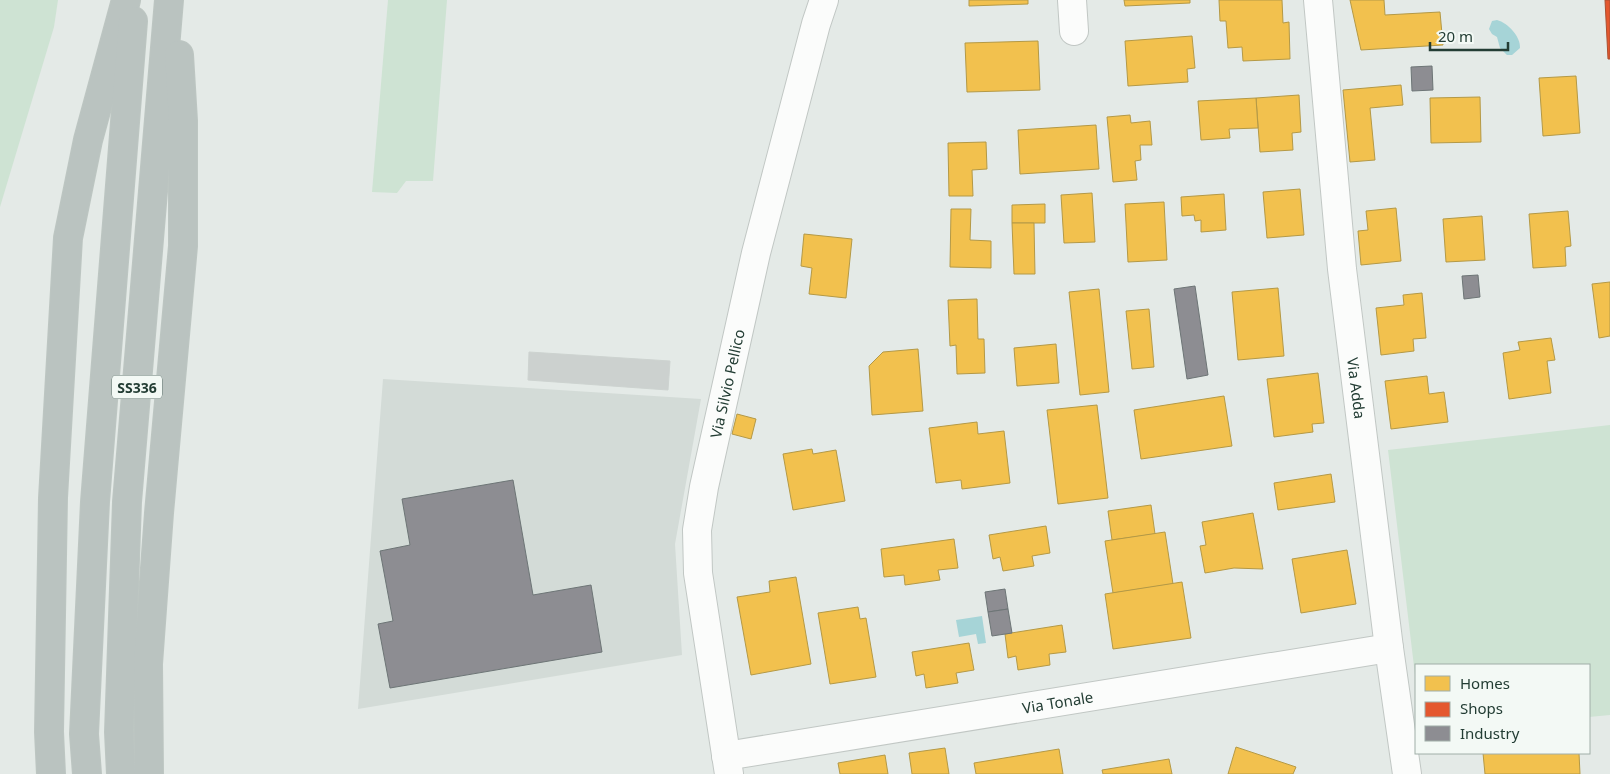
<svg xmlns="http://www.w3.org/2000/svg" width="1610" height="774" font-family="'Noto Sans',sans-serif">
  <style>
    .built { fill: #d3dbd7 }
    .green { fill: #cee3d3 }
    .water { fill: #a6d4d7 }
    .homes { fill: #f2c14e; stroke: #b49946 }
    .shops { fill: #e4572e; stroke: #aa4f30 }
    .industry { fill: #8d8d92; stroke: #6d7576 }
    .building { fill: #ccd1cf; stroke: #cdd3d0 }
    .lines { fill: none; stroke-linecap: round; stroke-linejoin: round }
    .minor-casing { stroke: #c1c7c4; stroke-width: 30 }
    .highway-casing { stroke: #bdc6c2; stroke-width: 30 }
    .minor { stroke: #fbfcfb; stroke-width: 28 }
    .highway { stroke: #bac3c0; stroke-width: 28 }
    .labels { text-anchor: middle; dominant-baseline: central; stroke-width: 5; stroke-linejoin: round; paint-order: stroke }
    .shield { fill: #f3f9f5; stroke: #61756e; stroke-width: 1 }
    .shield-label { font-size: 14px; font-weight: bold; fill: #233d34 }
    .street-label { font-size: 15px; fill: #233d34; stroke: #f3f9f5 }
  </style>
  <rect width="100%" height="100%" fill="#e4eae7"/>
  <polygon class="built" points="383,379 701,399 675,544 682,655 358,709"/>
  <g class="green">
    <polygon points="0,0 58,0 54,27 0,207"/>
    <polygon points="388,0 447,0 433,181 406,181 397,193 372,192"/>
    <polygon points="1610,425 1610,715 1589,717 1589,665 1416,665 1416,683 1388,450"/>
  </g>
  <g class="water">
    <path d="M1497,20C1508,23 1521,37 1520,48L1512,55H1507L1500,48L1497,37L1492,34L1489,29L1492,21Z"/>
    <polygon points="982,616 986,643 978,644 976,634 959,637 956,620"/>
  </g>
  <g class="homes">
    <polygon points="969,0 1028,0 1028,4 969,6"/>
    <polygon points="1124,0 1190,0 1190,3 1125,6"/>
    <polygon points="1219,0 1282,0 1283,23 1289,22 1290,59 1243,61 1242,47 1228,48 1226,21 1220,21"/>
    <polygon points="1350,0 1384,0 1385,15 1440,12 1443,45 1361,50"/>
    <polygon points="1192,36 1195,68 1187,69 1188,82 1128,86 1125,41"/>
    <polygon points="1038,41 1040,90 967,92 965,43"/>
    <polygon points="1576,76 1580,133 1543,136 1539,78"/>
    <polygon points="1401,85 1403,105 1370,108 1375,160 1350,162 1343,90"/>
    <polygon points="1299,95 1301,132 1292,133 1293,150 1260,152 1256,98"/>
    <polygon points="1480,97 1481,142 1431,143 1430,98"/>
    <polygon points="1256,98 1258,128 1229,129 1230,138 1201,140 1198,101"/>
    <polygon points="1130,115 1131,123 1150,121 1152,145 1140,145 1141,160 1135,161 1137,180 1113,182 1107,117"/>
    <polygon points="1096,125 1099,169 1020,174 1018,130"/>
    <polygon points="986,142 987,169 972,170 973,196 949,196 948,143"/>
    <polygon points="1300,189 1304,235 1267,238 1263,192"/>
    <polygon points="1092,193 1095,242 1064,243 1061,195"/>
    <polygon points="1224,194 1226,230 1201,232 1201,220 1195,221 1194,215 1182,216 1181,197"/>
    <polygon points="1164,202 1167,260 1128,262 1125,204"/>
    <polygon points="1045,204 1045,223 1012,223 1012,205"/>
    <polygon points="1396,208 1401,261 1361,265 1358,231 1368,230 1366,211"/>
    <polygon points="951,209 971,209 970,240 991,241 991,268 950,267"/>
    <polygon points="1568,211 1571,246 1565,247 1566,266 1533,268 1529,214"/>
    <polygon points="1482,216 1485,260 1446,262 1443,219"/>
    <polygon points="1012,223 1034,223 1035,274 1014,274"/>
    <polygon points="804,234 852,239 846,298 809,294 812,268 801,266"/>
    <polygon points="1610,282 1610,336 1599,338 1592,284"/>
    <polygon points="1278,288 1284,356 1238,360 1232,292"/>
    <polygon points="1099,289 1109,392 1080,395 1069,292"/>
    <polygon points="1422,293 1426,338 1413,339 1414,351 1381,355 1376,308 1404,305 1403,295"/>
    <polygon points="977,299 978,339 984,339 985,373 957,374 956,345 950,346 948,300"/>
    <polygon points="1149,309 1154,367 1132,369 1126,311"/>
    <polygon points="1551,338 1555,360 1547,361 1551,393 1509,399 1503,353 1520,350 1518,342"/>
    <polygon points="1056,344 1059,383 1017,386 1014,348"/>
    <polygon points="918,349 923,411 872,415 869,366 883,352"/>
    <polygon points="1318,373 1324,423 1312,424 1313,432 1274,437 1267,379"/>
    <polygon points="1427,376 1429,394 1444,392 1448,422 1391,429 1385,381"/>
    <polygon points="1224,396 1232,446 1141,459 1134,410"/>
    <polygon points="1097,405 1108,498 1058,504 1047,410"/>
    <polygon points="737,414 756,419 751,439 732,434"/>
    <polygon points="977,422 978,434 1004,431 1010,483 962,489 961,480 936,483 929,428"/>
    <polygon points="812,449 813,454 836,450 845,501 793,510 783,454"/>
    <polygon points="1331,474 1335,502 1278,510 1274,483"/>
    <polygon points="1151,505 1155,534 1112,540 1108,511"/>
    <polygon points="1253,513 1263,569 1234,568 1205,573 1200,546 1206,545 1202,522"/>
    <polygon points="1046,526 1050,553 1032,556 1034,566 1003,571 1000,557 993,559 989,535"/>
    <polygon points="1165,532 1173,584 1113,593 1105,541"/>
    <polygon points="954,539 958,568 938,570 940,580 905,585 904,575 884,577 881,549"/>
    <polygon points="1347,550 1356,604 1301,613 1292,559"/>
    <polygon points="796,577 811,664 751,675 737,597 770,592 769,581"/>
    <polygon points="1182,582 1191,638 1113,649 1105,594"/>
    <polygon points="858,607 860,619 866,618 876,677 830,684 818,613"/>
    <polygon points="1062,625 1066,652 1049,654 1050,665 1018,670 1016,656 1008,658 1005,634"/>
    <polygon points="969,643 974,670 956,673 958,683 926,688 924,674 916,676 912,652"/>
    <polygon points="1236,747 1296,767 1293,774 1228,774"/>
    <polygon points="945,748 949,774 912,774 909,753"/>
    <polygon points="1059,749 1063,774 976,774 974,763"/>
    <polygon points="1483,753 1579,753 1580,774 1485,774"/>
    <polygon points="885,755 888,774 840,774 838,763"/>
    <polygon points="1169,759 1172,774 1103,774 1102,770"/>
  </g>
  <polygon class="shops" points="1605,0 1610,0 1610,59 1608,59"/>
  <g class="industry">
    <polygon points="1432,66 1433,90 1412,91 1411,67"/>
    <polygon points="1478,275 1480,297 1464,299 1462,276"/>
    <polygon points="1195,286 1208,375 1187,379 1174,289"/>
    <polygon points="513,480 533,595 591,585 602,652 390,688 378,624 393,621 380,551 410,545 402,499"/>
    <polygon points="1005,589 1008,609 988,612 985,592"/>
    <polygon points="1008,609 1012,633 992,636 988,612"/>
  </g>
  <polygon class="building" points="529,352 670,361 668,390 528,380"/>
  <g class="lines">
    <g class="minor-casing">
      <g id="minor">
        <polyline points="1072,0 1074,31"/>
        <path id="s1" d="M1318,0L1342,269L1389,648L1407,774"/>
        <path id="s2" d="M726,756L1389,648"/>
        <path id="s3" d="M729,774L698,573L697,530L704,487L756,253L816,24L824,0"/>
      </g>
    </g>
    <g class="highway-casing">
      <g id="highway">
        <polyline points="51,774 49,732 53,498 68,238 88,140 126,0"/>
        <polyline points="87,774 84,734 95,502 133,21"/>
        <polyline points="121,774 119,732 127,502 169,0"/>
        <polyline points="149,774 148,664 159,513 183,246 183,121 179,55"/>
      </g>
    </g>
    <use href="#minor" class="minor"/>
    <use href="#highway" class="highway"/>
  </g>
  <g class="labels">
    <rect class="shield" x="112" y="375.5" width="50" height="23" rx="4"/>
    <g class="shield-label">
      <text x="137" y="387">SS336</text>
    </g>
    <g class="street-label">
      <text stroke="none"><textPath href="#s3" startOffset="396">Via Silvio Pellico</textPath></text>
      <text stroke="none"><textPath href="#s1" startOffset="390">Via Adda</textPath></text>
      <text stroke="none"><textPath href="#s2" startOffset="336">Via Tonale</textPath></text>
    </g>
  </g>
  <rect x="1415" y="664" width="175" height="90" fill="#f3f9f5" stroke="#a0aea8"/>
  <rect x="1425" y="676" width="25" height="15" fill="#f2c14e" stroke="#a0aea8"/>
  <text x="1460" y="689" font-size="15" fill="#233d34">Homes</text>
  <rect x="1425" y="702" width="25" height="15" fill="#e4572e" stroke="#a0aea8"/>
  <text x="1460" y="714" font-size="15" fill="#233d34">Shops</text>
  <rect x="1425" y="726" width="25" height="15" fill="#8d8d92" stroke="#a0aea8"/>
  <text x="1460" y="739" font-size="15" fill="#233d34">Industry</text>
  <path d="M1430 42v8h78v-8" fill="none" stroke="#233d34" stroke-width="2.5"/>
  <text x="1438" y="42" font-size="15" fill="#233d34" stroke="#f3f9f5" stroke-width="4" paint-order="stroke">20 m</text>
</svg>
